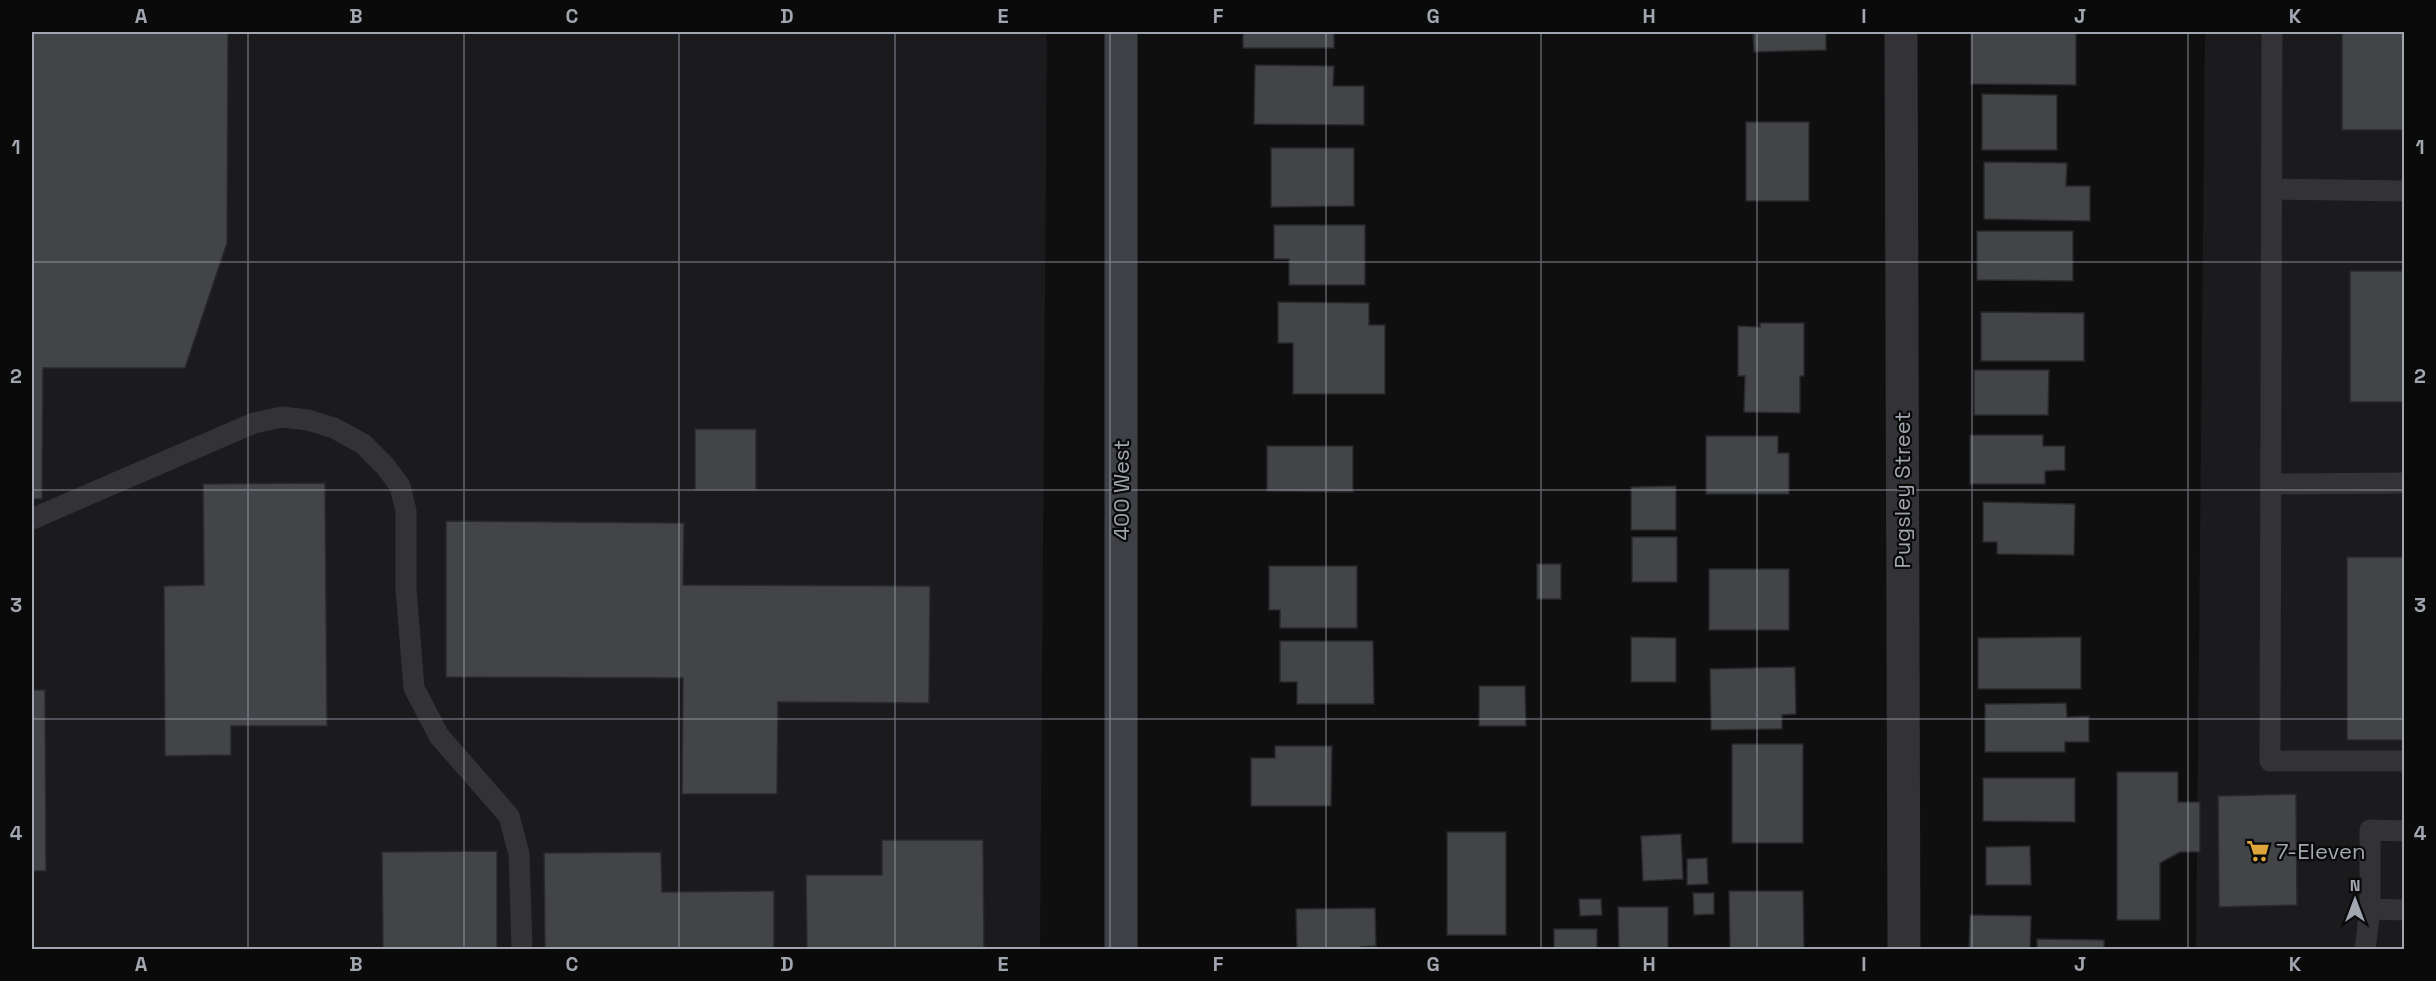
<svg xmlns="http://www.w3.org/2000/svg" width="2436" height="981" font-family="'Space Grotesk',sans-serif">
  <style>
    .built { fill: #1b1b1d }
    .building { fill: #434448; stroke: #29292c; stroke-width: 1.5 }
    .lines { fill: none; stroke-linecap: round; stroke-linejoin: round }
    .lane { stroke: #333337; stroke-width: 21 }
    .street { stroke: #333337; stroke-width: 33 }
    .secondary { stroke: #3f4045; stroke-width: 33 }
    .grid { fill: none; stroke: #a2a6b0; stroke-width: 1.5; stroke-opacity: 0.55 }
    .labels { text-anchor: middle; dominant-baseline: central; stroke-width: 4.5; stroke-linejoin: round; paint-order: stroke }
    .street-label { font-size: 22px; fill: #a2a6b0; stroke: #0a0a0b }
    .poi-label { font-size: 22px; fill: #a2a6b0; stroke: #0a0a0b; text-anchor: start }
    .neatline { fill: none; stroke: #a2a6b0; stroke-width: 2 }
    .grid-label { font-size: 20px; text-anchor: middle; font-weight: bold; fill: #a2a6b0 }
  </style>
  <rect width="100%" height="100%" fill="#0f0f10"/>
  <g class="built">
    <polygon points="32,32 1047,32 1040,949 32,949"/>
    <polygon points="2205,32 2404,32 2404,949 2196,950"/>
  </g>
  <g class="building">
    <polygon points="32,32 228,32 227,243 185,368 43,368 42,499 32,499"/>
    <rect x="1243" y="32" width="91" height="16"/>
    <polygon points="1753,32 1826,32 1826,50 1754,52"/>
    <polygon points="1971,32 2076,32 2076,85 1971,84"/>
    <rect x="2342" y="32" width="62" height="98"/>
    <polygon points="1255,65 1334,66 1333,86 1364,86 1364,125 1254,124"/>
    <polygon points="1982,94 2057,95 2057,150 1982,150"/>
    <rect x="1746" y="122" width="63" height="79"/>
    <polygon points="1271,148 1354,148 1354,206 1271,207"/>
    <polygon points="1984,162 2067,163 2066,186 2090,186 2090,221 1984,219"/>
    <polygon points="1274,225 1365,225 1365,285 1289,285 1289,259 1274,259"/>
    <polygon points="1977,231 2073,231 2073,281 1977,280"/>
    <rect x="2350" y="271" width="54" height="131"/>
    <polygon points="1278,302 1369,303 1369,325 1385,325 1385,394 1293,394 1293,343 1278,343"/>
    <polygon points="1981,312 2084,313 2084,361 1981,361"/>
    <polygon points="1760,323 1804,323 1804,376 1800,376 1800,413 1744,412 1745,376 1738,376 1738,326 1760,327"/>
    <polygon points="1974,370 2049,370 2048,415 1974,415"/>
    <rect x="695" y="429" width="61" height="61"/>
    <polygon points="1970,435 2043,435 2043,446 2065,446 2065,470 2045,471 2045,484 1970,484"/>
    <polygon points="1706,436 1778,436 1778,453 1789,453 1789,494 1706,494"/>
    <polygon points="1267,446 1353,446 1353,492 1267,491"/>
    <polygon points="325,483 327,726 231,726 231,755 165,756 164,586 204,585 203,484"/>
    <polygon points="1676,486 1676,530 1631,530 1631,487"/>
    <polygon points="1983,502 2075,504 2074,555 1997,554 1997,542 1983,542"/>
    <polygon points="446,521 684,523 683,585 930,586 929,703 778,702 777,794 682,794 683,678 446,677"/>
    <rect x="1632" y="537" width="45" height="45"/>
    <rect x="2347" y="557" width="57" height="183"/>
    <rect x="1537" y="564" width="24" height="35"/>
    <polygon points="1269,566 1357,566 1357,628 1280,628 1280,610 1269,610"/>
    <rect x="1709" y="569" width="80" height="61"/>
    <polygon points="1631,637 1676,638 1676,682 1631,682"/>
    <polygon points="2081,637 2081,689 1978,689 1978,638"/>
    <polygon points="1280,641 1373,641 1374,704 1297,704 1297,682 1280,682"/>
    <polygon points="1795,667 1796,714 1782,715 1782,729 1711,730 1710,669"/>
    <polygon points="1479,686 1525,686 1526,726 1479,726"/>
    <polygon points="32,690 45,690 46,871 32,871"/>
    <polygon points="2066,703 2067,717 2089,716 2089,742 2065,742 2065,752 1985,752 1985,704"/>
    <rect x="1732" y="744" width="71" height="99"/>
    <polygon points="1275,746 1332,746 1331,806 1251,806 1251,758 1275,758"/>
    <polygon points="2117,772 2178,772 2178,802 2200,802 2200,852 2180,852 2160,863 2160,920 2117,920"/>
    <polygon points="1983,778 2075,778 2075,822 1983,821"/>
    <polygon points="2296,794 2297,905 2219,907 2218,796"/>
    <rect x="1447" y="832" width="59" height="103"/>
    <polygon points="1681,834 1683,879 1643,881 1641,836"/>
    <polygon points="882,840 983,840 984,950 807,950 806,875 882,875"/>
    <polygon points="2030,846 2031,885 1986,885 1986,847"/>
    <polygon points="497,851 497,950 383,950 382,852"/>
    <polygon points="661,852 662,892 774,891 774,950 545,950 544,853"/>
    <polygon points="1707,858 1708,884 1687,885 1687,859"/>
    <polygon points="1729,891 1803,891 1804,950 1730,950"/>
    <polygon points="1693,893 1714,893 1714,914 1694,915"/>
    <polygon points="1579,899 1601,899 1602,915 1580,916"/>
    <polygon points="1618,907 1668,907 1668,950 1619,950"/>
    <polygon points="1375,908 1376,946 1361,947 1361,950 1297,950 1296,909"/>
    <polygon points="1970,915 2031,916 2030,950 1969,950"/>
    <rect x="1554" y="929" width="43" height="21"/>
    <polygon points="2037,939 2104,940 2104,950 2037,950"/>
  </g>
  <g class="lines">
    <g class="lane">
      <polyline points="2272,32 2270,761 2404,761"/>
      <polyline points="2273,189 2404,191"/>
      <polyline points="2271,484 2404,483"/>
      <polyline points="32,519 254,423 282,417 308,420 334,428 363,444 385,466 400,486 406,511 406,589 414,688 439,736 509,816 519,854 522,950"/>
      <polyline points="2404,831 2370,830 2370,909 2404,910"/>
      <polyline points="2365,950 2370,909"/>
    </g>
    <polyline class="street" points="1901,32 1904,950"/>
    <polyline class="secondary" points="1121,32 1121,950"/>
  </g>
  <path class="grid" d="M248,32V950M464,32V950M679,32V950M895,32V950M1110,32V950M1326,32V950M1541,32V950M1757,32V950M1972,32V950M2188,32V950M32,262H2404M32,490H2404M32,719H2404"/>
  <defs>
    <g id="supermarket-bare" transform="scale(1.8)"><path d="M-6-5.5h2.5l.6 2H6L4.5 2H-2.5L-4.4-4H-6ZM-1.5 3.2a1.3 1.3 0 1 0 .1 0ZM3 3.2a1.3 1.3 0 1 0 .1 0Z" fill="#dda53a" stroke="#0a0a0b" stroke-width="2.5" paint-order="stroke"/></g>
  </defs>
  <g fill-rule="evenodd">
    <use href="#supermarket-bare" x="2258" y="851"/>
  </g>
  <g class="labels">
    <g class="street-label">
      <text transform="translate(1121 490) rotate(-90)">400 West</text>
      <text transform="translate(1902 490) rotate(-90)">Pugsley Street</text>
    </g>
    <g class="poi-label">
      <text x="2276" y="851">7-Eleven</text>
    </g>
  </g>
  <rect width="2436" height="981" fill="none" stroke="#0a0a0b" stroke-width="66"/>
  <g transform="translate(2355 900)" stroke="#0a0a0b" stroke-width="4.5" paint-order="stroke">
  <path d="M0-4.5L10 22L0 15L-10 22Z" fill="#a2a6b0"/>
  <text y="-9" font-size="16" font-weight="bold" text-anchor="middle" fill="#a2a6b0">N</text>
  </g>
  <rect x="33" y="33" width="2370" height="915" class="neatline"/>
  <g class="grid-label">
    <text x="141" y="23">A</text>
    <text x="356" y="23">B</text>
    <text x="572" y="23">C</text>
    <text x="787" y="23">D</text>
    <text x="1003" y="23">E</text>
    <text x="1218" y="23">F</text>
    <text x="1433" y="23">G</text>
    <text x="1649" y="23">H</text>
    <text x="1864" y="23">I</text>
    <text x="2080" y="23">J</text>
    <text x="2295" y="23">K</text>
    <text x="16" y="154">1</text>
    <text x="2420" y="154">1</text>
    <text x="16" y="383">2</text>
    <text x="2420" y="383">2</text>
    <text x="16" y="612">3</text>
    <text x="2420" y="612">3</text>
    <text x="16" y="840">4</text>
    <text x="2420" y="840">4</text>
    <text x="141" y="971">A</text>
    <text x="356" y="971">B</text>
    <text x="572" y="971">C</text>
    <text x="787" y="971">D</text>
    <text x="1003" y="971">E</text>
    <text x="1218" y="971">F</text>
    <text x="1433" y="971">G</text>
    <text x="1649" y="971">H</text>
    <text x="1864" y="971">I</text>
    <text x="2080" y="971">J</text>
    <text x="2295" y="971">K</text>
  </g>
</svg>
